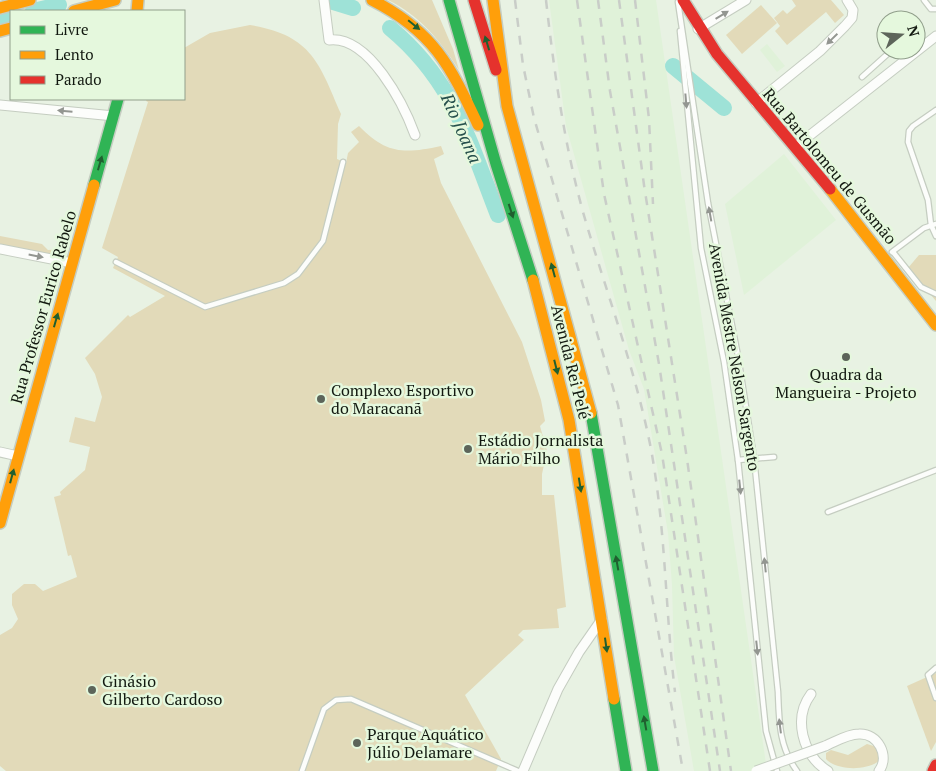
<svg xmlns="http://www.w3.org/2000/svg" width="936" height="771" font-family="'PT Serif',serif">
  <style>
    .built { fill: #e0f2d9 }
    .green { fill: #e2dab9 }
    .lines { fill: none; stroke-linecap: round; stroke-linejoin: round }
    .river { stroke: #9ee2d7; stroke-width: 16 }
    .lane-casing { stroke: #c5cdc1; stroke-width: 7 }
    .street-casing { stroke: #c5cdc1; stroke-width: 11 }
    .fast-casing { stroke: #c5cdc1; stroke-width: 14 }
    .slow-casing { stroke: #c5cdc1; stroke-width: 14 }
    .jam-casing { stroke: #c5cdc1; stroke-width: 14 }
    .lane { stroke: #fcfdfb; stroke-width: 4.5 }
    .street { stroke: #fcfdfb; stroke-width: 9 }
    .fast { stroke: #30b455; stroke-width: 11 }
    .slow { stroke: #ff9f0a; stroke-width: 11 }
    .jam { stroke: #e5322d; stroke-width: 11 }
    .rail { stroke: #c9cdc8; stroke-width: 2.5; stroke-dasharray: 9 9; stroke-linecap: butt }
    .street-bridge-casing { stroke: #c5cdc1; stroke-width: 11; stroke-linecap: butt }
    .street-bridge { stroke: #fcfdfb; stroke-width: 9 }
    .oneway { fill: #939691 }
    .oneway2 { fill: #205f2f }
    .poi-dot { fill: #5d655a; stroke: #e5f8dd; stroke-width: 2 }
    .labels { text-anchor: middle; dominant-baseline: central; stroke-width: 5; stroke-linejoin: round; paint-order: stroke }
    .street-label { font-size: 16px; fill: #121910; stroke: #e5f8dd }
    .poi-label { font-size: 16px; fill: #121910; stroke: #e5f8dd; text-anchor: start }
    .water-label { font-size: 18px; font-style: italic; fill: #26504c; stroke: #e5f8dd }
  </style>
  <rect width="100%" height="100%" fill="#e8f2e3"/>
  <g class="built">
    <polygon points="549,0 656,0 767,771 694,771 674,656 672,585 668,533 644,389 629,350 566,126"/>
    <polygon points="767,44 785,66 777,72 760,50"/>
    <polygon points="784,154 836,220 744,295 725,204"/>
  </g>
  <g class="green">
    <path d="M388,0H432L453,49L459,70C440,40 420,16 388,0Z"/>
    <polygon points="792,0 831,0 844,15 835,23 826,12 787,45 775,31 780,26 774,18 783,10 787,14 796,6"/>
    <polygon points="761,5 777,23 742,54 726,35"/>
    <path d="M250,25C311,35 319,62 341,114L338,124L337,159L346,163L348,153L359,142L351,132L359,126C386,154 404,154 441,146L444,154L434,159L441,183L522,342L541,400L545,421L540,426L547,451L542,474V495H554L566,607L557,609L559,628L523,630L518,635L524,640L465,695L501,759L496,771H6L0,766V635L12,628L18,619L12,605V594L24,584H35L43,591L77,577L71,555L68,556L54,497L61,495L60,492L85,470L90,447L69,442L75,417L95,422L102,397L95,374L85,358L128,315L130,317L165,296L113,268L118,257L102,248L148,102L146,101L147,99H184V48L210,33Z"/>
    <polygon points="0,236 42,244 48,250 62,249 66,255 64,260 0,248"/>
    <polygon points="919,255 936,255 936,301 908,268"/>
    <polygon points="936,673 936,742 931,751 907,686"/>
    <path d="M867,744L877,747L880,760C868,771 837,771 826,759V753L831,750L848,755Z"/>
  </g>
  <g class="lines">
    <g class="river">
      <polyline points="327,0 353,8"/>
      <polyline points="33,11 59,5"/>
      <polyline points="0,19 11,17"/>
      <path d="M390,28C454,81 469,141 498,215"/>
      <polyline points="673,66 724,108"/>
    </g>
    <g class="lane-casing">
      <g id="lane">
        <polyline points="924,0 931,9 936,9"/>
        <path d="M678,2L708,203L738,356L754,458L778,692C779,721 779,747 797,771"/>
        <polyline points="680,31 701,248 724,362 738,460 766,731 777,771"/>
        <polyline points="862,77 892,50"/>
        <polyline points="936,110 913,126 909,131 908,142 928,200 931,225 936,236"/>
        <polyline points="892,252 924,228 936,224"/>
        <polyline points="893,252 921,287 936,294"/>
        <polyline points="116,262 205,307 284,283 298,274 323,241 343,162"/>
        <polyline points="738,460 774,457"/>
        <polyline points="828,512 936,470"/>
        <polyline points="936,668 928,675 936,698"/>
        <polyline points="302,771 324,709 336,700 351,699 518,771"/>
      </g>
    </g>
    <g class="street-casing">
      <g id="street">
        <path d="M324,0L329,40C369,35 404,105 415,135"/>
        <polyline points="698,29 746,0"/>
        <polyline points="756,103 820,51 845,26 852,18 853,10 847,0"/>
        <polyline points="0,105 114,116"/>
        <polyline points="795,147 936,36"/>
        <polyline points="0,249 72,263"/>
        <polyline points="0,452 18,456"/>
        <path d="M811,694C793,718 802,755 828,771"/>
        <path d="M825,746C835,742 847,734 859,734C878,733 890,756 879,771"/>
        <polyline points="523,771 558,689 579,652 602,619"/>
      </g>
    </g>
    <g class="fast-casing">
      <g id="fast">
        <polyline points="449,0 496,164 533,280"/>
        <polyline points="94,185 118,99"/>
        <polyline points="591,413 653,771"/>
        <polyline points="614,699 626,771"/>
      </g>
    </g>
    <g class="slow-casing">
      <g id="slow">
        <path d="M372,0C433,31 450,65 478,125"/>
        <polyline points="493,0 507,106 591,413"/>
        <polyline points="0,8 30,0"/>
        <polyline points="74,11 115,0"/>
        <polyline points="137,11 138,0"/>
        <polyline points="0,31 11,28"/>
        <polyline points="830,189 936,325"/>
        <polyline points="533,280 569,420 614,699"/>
        <polyline points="0,523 94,185"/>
      </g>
    </g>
    <g class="jam-casing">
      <g id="jam">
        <polyline points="474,0 496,70"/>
        <polyline points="683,0 717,54 830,189"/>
        <polyline points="933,771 936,765"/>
      </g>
    </g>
    <use href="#lane" class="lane"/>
    <use href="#street" class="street"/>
    <use href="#fast" class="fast"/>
    <use href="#slow" class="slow"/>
    <use href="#jam" class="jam"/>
    <g class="rail">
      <polyline points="515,0 523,65 534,118 618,405 683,771"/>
      <path d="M546,0C554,71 564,143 583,212C605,289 634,365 650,444C666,526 665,610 675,692"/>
      <polyline points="577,0 604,194 662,454 710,771"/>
      <polyline points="598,0 610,91 659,364 720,771"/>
      <polyline points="619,0 644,185 687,459 731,771"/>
      <polyline points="635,0 649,119 653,204"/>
    </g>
    <g class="street-bridge-casing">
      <polyline id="street-bridge" points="756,771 825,746"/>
    </g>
    <use href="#street-bridge" class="street-bridge"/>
  </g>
  <defs><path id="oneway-solid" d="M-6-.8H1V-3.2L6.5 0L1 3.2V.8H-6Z" transform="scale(1.25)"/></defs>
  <g class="oneway">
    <use href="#oneway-solid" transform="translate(722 15) rotate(-31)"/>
    <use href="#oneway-solid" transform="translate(832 39) rotate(136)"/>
    <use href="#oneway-solid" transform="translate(686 101) rotate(85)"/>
    <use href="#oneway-solid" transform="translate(65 111) rotate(-175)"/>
    <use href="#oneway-solid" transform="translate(710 214) rotate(-100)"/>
    <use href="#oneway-solid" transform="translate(36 256) rotate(11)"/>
    <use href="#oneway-solid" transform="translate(740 487) rotate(84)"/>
    <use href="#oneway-solid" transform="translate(765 565) rotate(-96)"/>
    <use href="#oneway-solid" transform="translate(757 648) rotate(84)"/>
    <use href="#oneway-solid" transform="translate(780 726) rotate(-97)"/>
  </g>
  <g class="oneway2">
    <use href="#oneway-solid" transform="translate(414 25) rotate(39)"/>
    <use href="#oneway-solid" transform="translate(487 43) rotate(-107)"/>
    <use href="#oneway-solid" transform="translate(100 163) rotate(-74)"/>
    <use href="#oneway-solid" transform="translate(511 211) rotate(72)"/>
    <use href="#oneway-solid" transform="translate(553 270) rotate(-105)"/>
    <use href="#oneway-solid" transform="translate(56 320) rotate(-74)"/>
    <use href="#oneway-solid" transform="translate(556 367) rotate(76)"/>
    <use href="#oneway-solid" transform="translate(12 476) rotate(-75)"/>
    <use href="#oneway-solid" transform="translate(580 485) rotate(81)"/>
    <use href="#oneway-solid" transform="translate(617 563) rotate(-100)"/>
    <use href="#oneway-solid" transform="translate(606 645) rotate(82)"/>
    <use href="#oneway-solid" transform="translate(645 723) rotate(-100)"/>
  </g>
  <g class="poi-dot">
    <circle cx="846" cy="357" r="5"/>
    <circle cx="321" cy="399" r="5"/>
    <circle cx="468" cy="449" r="5"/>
    <circle cx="92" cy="690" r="5"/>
    <circle cx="357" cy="743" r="5"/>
  </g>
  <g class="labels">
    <g class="street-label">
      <text transform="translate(830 166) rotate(50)">Rua Bartolomeu de Gusmão</text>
      <text transform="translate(43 307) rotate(-74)">Rua Professor Eurico Rabelo</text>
      <text transform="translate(735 357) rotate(80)">Avenida Mestre Nelson Sargento</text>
      <text transform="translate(571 362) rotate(76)">Avenida Rei Pelé</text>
    </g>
    <g class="poi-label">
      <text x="846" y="374" text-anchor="middle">Quadra da<tspan x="846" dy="18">Mangueira - Projeto</tspan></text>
      <text x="331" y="390">Complexo Esportivo<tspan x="331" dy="18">do Maracanã</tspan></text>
      <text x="478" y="440">Estádio Jornalista<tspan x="478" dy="18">Mário Filho</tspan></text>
      <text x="102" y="681">Ginásio<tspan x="102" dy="18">Gilberto Cardoso</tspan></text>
      <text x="367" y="734">Parque Aquático<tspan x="367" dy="18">Júlio Delamare</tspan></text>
    </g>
    <g class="water-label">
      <text transform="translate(462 128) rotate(66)">Rio Joana</text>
    </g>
  </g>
  <rect x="10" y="10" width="175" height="90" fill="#e5f8dd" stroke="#919f8b"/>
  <rect x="20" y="26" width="25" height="8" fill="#30b455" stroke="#919f8b"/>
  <text x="55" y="35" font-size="15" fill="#121910">Livre</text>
  <rect x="20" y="51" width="25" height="8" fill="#ff9f0a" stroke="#919f8b"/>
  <text x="55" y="60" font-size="15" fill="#121910">Lento</text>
  <rect x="20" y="76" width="25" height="8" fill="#e5322d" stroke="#919f8b"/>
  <text x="55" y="85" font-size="15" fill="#121910">Parado</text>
  <g transform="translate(901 35) rotate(73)"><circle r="24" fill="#e5f8dd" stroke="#919f8b"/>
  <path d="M0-4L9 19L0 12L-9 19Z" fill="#5d655a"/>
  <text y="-8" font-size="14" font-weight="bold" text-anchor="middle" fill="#121910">N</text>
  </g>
</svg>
